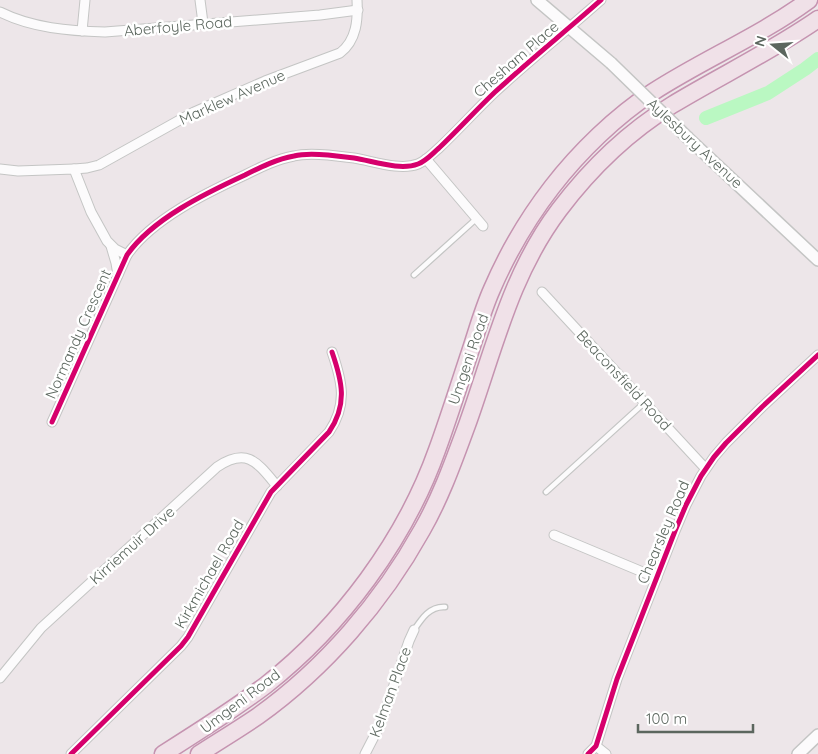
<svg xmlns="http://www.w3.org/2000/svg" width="818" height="754" font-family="Quicksand,sans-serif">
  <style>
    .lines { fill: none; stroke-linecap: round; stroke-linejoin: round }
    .river { stroke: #baf8c2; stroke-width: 14 }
    .service-casing { stroke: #c4c5c4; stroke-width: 7 }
    .minor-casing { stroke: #c4c5c4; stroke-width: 11 }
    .tertiary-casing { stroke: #c4c5c4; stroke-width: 14 }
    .motorway-casing { stroke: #c593b0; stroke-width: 19 }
    .service { stroke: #fcfbfc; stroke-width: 4.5 }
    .minor { stroke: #fcfbfc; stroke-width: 9 }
    .tertiary { stroke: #fcfbfc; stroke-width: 11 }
    .motorway { stroke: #f0e1e8; stroke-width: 16 }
    .tertiary-bridge-casing { stroke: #c4c5c4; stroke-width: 14; stroke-linecap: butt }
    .tertiary-bridge { stroke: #fcfbfc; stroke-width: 11 }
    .cycleway-casing { stroke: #fff; stroke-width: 8 }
    .cycleway { stroke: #d6006c; stroke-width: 5 }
    .labels { text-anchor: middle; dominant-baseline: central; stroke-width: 5; stroke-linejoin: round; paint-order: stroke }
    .street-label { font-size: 15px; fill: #5b665e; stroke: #fff }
  </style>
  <rect width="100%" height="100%" fill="#ede6e9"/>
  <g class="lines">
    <polyline class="river" points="706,118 768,93 805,69 818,59"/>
    <g class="service-casing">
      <g id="service">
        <polyline points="414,275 476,219"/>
        <polyline points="546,492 644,403"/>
        <path d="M414,630C422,618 430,606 445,607"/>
      </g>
    </g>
    <g class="minor-casing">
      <g id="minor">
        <polyline points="200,0 203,23"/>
        <path d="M0,12C32,28 69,31 105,32L320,15L358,10"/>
        <polyline points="82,31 85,0"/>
        <polyline points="426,159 483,226"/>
        <polyline points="0,169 18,171 74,169 91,212 107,241 115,249 127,255"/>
        <path d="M74,169L87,168L99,165L194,112L265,81L340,53C357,40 358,19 357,0"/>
        <polyline points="111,246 116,263 118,275"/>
        <polyline points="542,292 705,468"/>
        <path d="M52,422L127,255C152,219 206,193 245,175C261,167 277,159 294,156C305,153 317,154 328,155C337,156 346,157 354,158C373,161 400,171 418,164C426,161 432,154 439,148C458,130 476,110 495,92C530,60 566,31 601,0"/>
        <polyline points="554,535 657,578"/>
        <path d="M0,678L41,628L217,467C247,447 257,462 277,486"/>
        <polyline points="596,746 606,754"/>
        <path d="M71,754L181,646L188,637L271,492L329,432C348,404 342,381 332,352"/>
        <polyline points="365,754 381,723 409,641 414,630"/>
        <polyline points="588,754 596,746 617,679 675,531 686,505 701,476 714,457 726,443 762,407 818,355"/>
      </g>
    </g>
    <g class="tertiary-casing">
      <g id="tertiary">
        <polyline points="537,0 611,63"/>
        <polyline points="688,138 818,260"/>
        <polyline points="798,754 818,735"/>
      </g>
    </g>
    <g class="motorway-casing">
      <g id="motorway">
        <path d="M163,754C198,732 233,710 266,685C341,626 405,540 437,450C449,417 459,385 470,352C477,331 483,309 492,289C508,252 528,218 552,187C579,152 616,116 653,92C704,59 760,36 809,0"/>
        <path d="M199,754C219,741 239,729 258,716C325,668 382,602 422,530C441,497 454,460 467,425C494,350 510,275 559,210C590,169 628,132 672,105C720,76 772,51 818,19"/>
      </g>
    </g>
    <use href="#service" class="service"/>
    <use href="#minor" class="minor"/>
    <use href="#tertiary" class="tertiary"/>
    <use href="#motorway" class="motorway"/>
    <g class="tertiary-bridge-casing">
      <polyline id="tertiary-bridge" points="611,63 688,138"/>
    </g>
    <use href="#tertiary-bridge" class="tertiary-bridge"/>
    <g class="cycleway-casing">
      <g id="cycleway">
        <path d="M52,422L127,255C152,219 206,193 245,175C261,167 277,159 294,156C305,153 317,154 328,155C337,156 346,157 354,158C373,161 400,171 418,164C426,161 432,154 439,148C458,130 476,110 495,92C530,60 566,31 601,0"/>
        <path d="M71,754L181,646L188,637L271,492L329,432C348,404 342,381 332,352"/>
        <polyline points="588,754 596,746 617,679 675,531 686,505 701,476 714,457 726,443 762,407 818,355"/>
      </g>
    </g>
    <use href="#cycleway" class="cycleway"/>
  </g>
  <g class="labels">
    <g class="street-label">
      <text transform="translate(178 26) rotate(-5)">Aberfoyle Road</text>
      <text transform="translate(516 59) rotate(-41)">Chesham Place</text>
      <text transform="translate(232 97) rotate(-24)">Marklew Avenue</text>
      <text transform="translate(695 143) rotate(43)">Aylesbury Avenue</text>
      <text transform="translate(78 334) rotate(-66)">Normandy Crescent</text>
      <text transform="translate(468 359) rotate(-71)">Umgeni Road</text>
      <text transform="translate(624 380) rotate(47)">Beaconsfield Road</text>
      <text transform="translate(663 532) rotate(-67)">Chearsley Road</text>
      <text transform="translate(132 545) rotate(-42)">Kirriemuir Drive</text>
      <text transform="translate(209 574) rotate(-60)">Kirkmichael Road</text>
      <text transform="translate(390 692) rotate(-70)">Kelman Place</text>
      <text transform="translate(240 701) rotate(-37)">Umgeni Road</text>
    </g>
  </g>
  <g transform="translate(773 45) rotate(287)" stroke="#ffffff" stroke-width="4" paint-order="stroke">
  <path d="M0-4L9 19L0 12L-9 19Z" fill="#5b665e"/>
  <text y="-8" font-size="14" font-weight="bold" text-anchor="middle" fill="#5b665e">N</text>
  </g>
  <path d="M638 724v8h115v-8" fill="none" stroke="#5b665e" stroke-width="2.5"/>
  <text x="646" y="724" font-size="15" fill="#5b665e" stroke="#ffffff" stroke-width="4" paint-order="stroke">100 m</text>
</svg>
